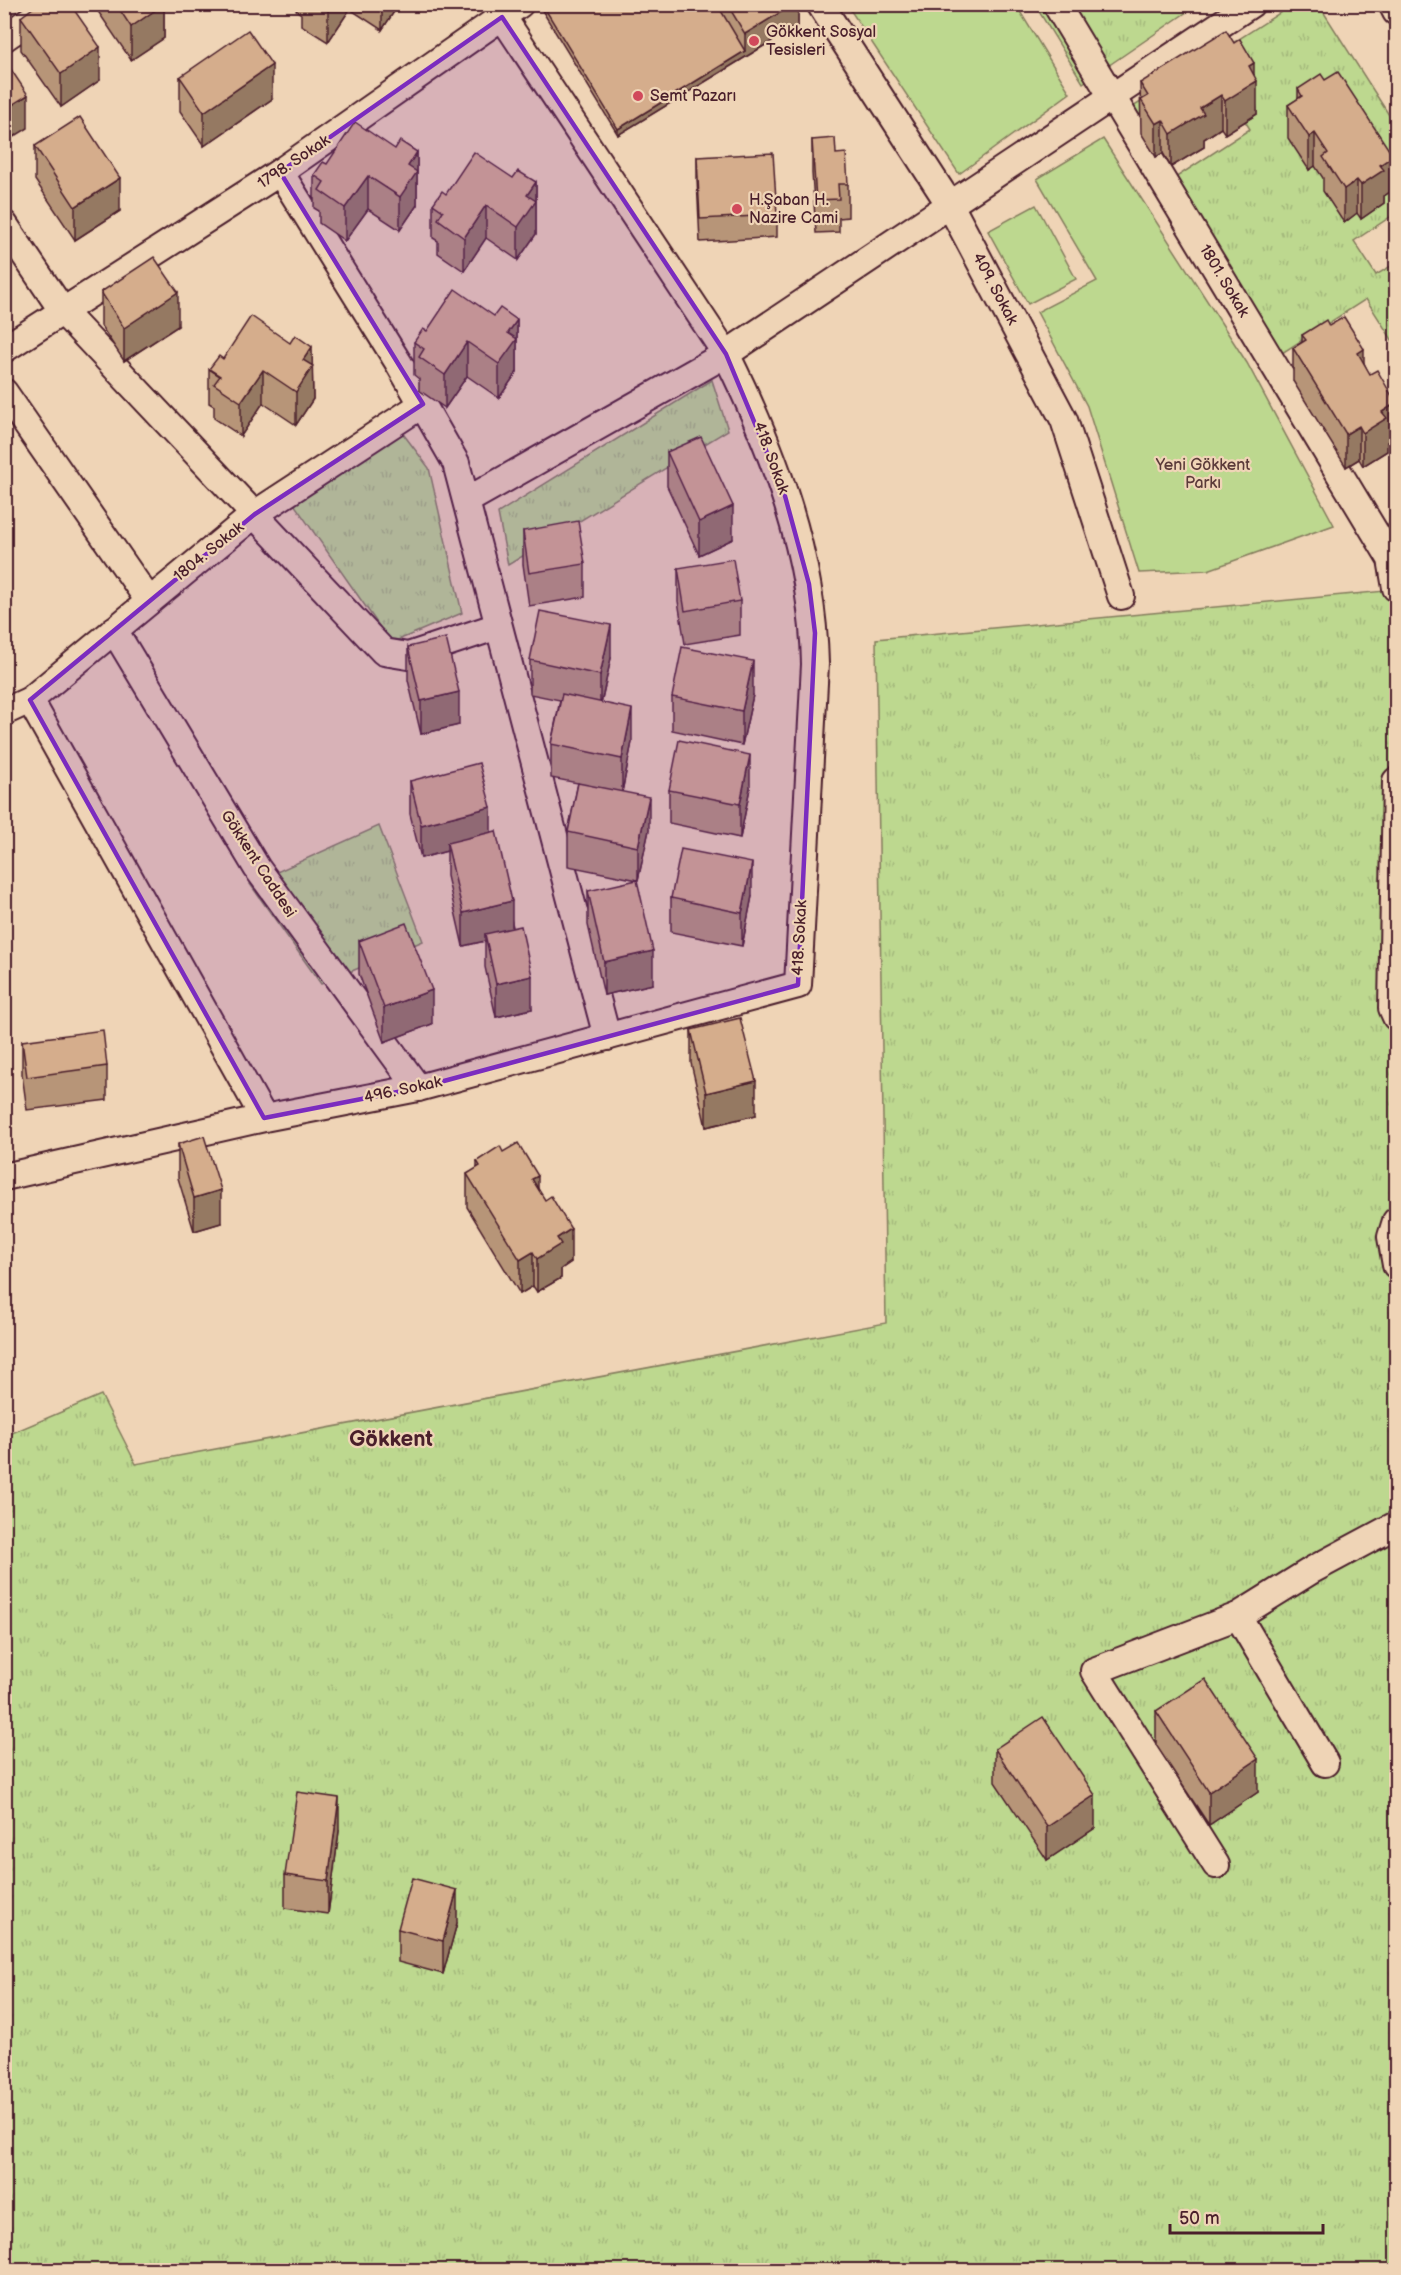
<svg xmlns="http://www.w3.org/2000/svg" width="1401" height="2275" font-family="'Balsamiq Sans',sans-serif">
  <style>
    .grass { fill: url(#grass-tufts); stroke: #847c5d; stroke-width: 1.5 }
    .green { fill: #bdd88f; stroke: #847c5d; stroke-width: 1.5 }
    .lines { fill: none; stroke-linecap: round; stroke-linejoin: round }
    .minor-casing { stroke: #4a1f2b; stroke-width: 30 }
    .minor { stroke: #efd4b6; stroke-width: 26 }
    .wall { fill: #b79578; stroke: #4a1f2b; stroke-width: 1.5 }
    .shaded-wall { fill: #957962; stroke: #4a1f2b; stroke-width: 1.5 }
    .building { fill: #d5ad8c; stroke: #4a1f2b; stroke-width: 1.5 }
    .marked { fill: #7b2cbf; fill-opacity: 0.2; stroke: #7b2cbf; stroke-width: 4.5; stroke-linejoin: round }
    .poi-dot { fill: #d1495b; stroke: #efd4b6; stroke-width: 2 }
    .labels { text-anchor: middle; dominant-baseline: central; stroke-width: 4.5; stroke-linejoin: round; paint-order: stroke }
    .poi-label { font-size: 16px; fill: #4a1f2b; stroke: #efd4b6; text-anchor: start }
    .street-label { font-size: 16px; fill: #4a1f2b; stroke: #efd4b6 }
    .park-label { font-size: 16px; fill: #5b3b3a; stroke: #efd4b6 }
    .district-label { font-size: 22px; font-weight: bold; fill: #4a1f2b; stroke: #efd4b6 }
  </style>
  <defs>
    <pattern id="grass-tufts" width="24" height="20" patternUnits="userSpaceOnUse" patternTransform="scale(1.5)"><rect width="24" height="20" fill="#bdd88f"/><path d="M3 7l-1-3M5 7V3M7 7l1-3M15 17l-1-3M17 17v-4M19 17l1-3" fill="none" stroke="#a4b97c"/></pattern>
  </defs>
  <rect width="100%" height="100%" fill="#efd4b6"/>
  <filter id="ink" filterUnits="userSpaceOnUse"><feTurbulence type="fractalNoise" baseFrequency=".0167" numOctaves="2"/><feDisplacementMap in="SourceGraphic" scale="12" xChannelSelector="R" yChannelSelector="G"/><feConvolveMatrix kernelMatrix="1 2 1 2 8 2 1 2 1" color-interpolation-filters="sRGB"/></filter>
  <g filter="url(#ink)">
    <g class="grass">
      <polygon points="1035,5 1197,5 1083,83"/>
      <polygon points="1292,5 1319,5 1396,126 1396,213 1354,241 1376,275 1396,263 1396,346 1366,299 1265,364 1155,191 1250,129 1219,80 1124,141 1111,121"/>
      <polygon points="712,380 728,430 508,565 498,513"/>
      <polygon points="401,431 429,468 462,613 391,643 292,501"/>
      <polygon points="1396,590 1396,2270 5,2270 5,1436 101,1395 136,1464 886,1323 876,639"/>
      <polygon points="379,826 423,941 321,984 250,884"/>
    </g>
    <g class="green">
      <polygon points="847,5 1016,5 1070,93 959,174"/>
      <polygon points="1103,139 1247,363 1334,525 1208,570 1139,573 1087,406 1037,312 1097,281 1037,179"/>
      <polygon points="1036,205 1076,279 1028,304 988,231"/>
    </g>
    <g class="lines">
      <g class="minor-casing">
        <g id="minor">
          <polyline points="820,4 950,205 1064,420 1121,596"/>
          <polyline points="1056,4 1391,559 1396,588"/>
          <polyline points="1392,4 1396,12"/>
          <polyline points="4,38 53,4"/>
          <polyline points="280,172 398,362 456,463 607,1037"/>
          <polyline points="4,224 64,313 384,652 408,656 498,626"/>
          <polyline points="4,349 280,172 520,4"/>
          <polyline points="4,392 149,601"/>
          <polyline points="468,500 726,354 1251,4"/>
          <polyline points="114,630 257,868 418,1088"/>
          <polyline points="30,700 264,1118"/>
          <polyline points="4,712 30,700 255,514 423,404"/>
          <polyline points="1396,781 1392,1008 1396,1017"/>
          <path d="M4,1177L264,1118L418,1088L798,985L815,664C813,555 774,451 726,354L494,4"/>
          <polyline points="1396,1221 1391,1237 1396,1265"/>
          <polyline points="1238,1616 1325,1763"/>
          <polyline points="1216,1865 1094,1671 1238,1616 1312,1570 1396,1525"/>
        </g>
      </g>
      <use href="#minor" class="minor"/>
    </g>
    <g class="wall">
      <polygon points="93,4 164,4 164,38 131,60"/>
      <polygon points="296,4 399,4 382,30 350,9 328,42 301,25 301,14 296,10"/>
      <polygon points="540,4 798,4 798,25 618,135 540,7"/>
      <polygon points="21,17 100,80 61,107 21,50"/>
      <polygon points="1254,75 1257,114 1225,134 1221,128 1204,139 1204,147 1171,167 1163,153 1156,157 1141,133 1140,83"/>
      <polygon points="180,77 272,99 204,146 180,111"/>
      <polygon points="1298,89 1393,190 1384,196 1384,203 1361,219 1357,213 1344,223 1323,191 1323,178 1315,166 1309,170 1288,138 1288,105 1298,99"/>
      <polygon points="812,140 836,154 848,184 848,217 839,218 839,232 816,233 812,173"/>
      <polygon points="35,146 120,211 75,240 35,180"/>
      <polygon points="395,149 417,152 417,205 400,230 368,209 345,241 319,223 319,211 314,208 314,175 327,164"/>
      <polygon points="697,157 777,215 777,237 700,242 697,180"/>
      <polygon points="513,178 536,182 536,234 518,260 486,238 464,271 438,253 438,241 433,238 433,204 446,194"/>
      <polygon points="101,292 178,326 124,361 101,326"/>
      <polygon points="494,316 517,320 517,372 499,398 467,376 445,408 419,390 419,379 414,375 414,342"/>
      <polygon points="1329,326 1364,363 1396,436 1387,442 1387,451 1363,466 1359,459 1346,467 1293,381 1293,348 1302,342 1302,335"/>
      <polygon points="290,343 312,366 313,399 296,425 263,403 241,436 214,418 214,406 209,403 209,369 223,359"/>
      <polygon points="667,452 733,539 699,555 667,486"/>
      <polygon points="523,531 585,564 585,597 529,606 523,564"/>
      <polygon points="678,568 740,601 740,635 685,644 678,601"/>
      <polygon points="408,647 459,725 421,734 408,680"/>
      <polygon points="611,658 601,703 632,742 622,792 649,830 638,880 568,866 568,832 578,783 551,778 551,744 560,700 530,694 530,660"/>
      <polygon points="753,695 742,745 672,730 672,697"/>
      <polygon points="410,781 491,832 532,1009 496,1017 485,967 485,941 463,946 447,876 447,851 421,858 410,814"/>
      <polygon points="750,788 740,838 669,823 669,790"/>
      <polygon points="588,891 653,984 604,995 588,925"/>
      <polygon points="752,896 742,946 671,932 671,898"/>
      <polygon points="359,941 432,1024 384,1042 359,974"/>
      <polygon points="691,1030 756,1115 706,1127 691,1063"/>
      <polygon points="22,1041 107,1066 107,1100 27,1110 22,1074"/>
      <polygon points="178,1144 221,1223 194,1231 178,1178"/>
      <polygon points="477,1161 538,1189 571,1262 561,1269 561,1278 537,1292 533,1286 520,1294 467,1207 467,1174 477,1169"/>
      <polygon points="1156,1711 1258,1792 1209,1825 1156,1745"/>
      <polygon points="995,1749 1095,1828 1047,1860 995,1782"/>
      <polygon points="339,1831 328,1914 285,1908 285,1875"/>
      <polygon points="457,1923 443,1974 398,1962 398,1929"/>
    </g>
    <g class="shaded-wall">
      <polygon points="164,4 164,38 131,60 131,27"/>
      <polygon points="331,4 350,4 350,9 328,42 328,9"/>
      <polygon points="382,4 399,4 382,30"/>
      <polygon points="794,4 798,4 798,25 618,135 618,129 745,51 745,34"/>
      <polygon points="100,47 100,80 61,107 61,74"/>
      <polygon points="1254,63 1254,83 1257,81 1257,114 1225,134 1225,101 1249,66"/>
      <polygon points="272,65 272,99 204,146 204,112"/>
      <polygon points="28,95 28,128 4,143 4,110"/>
      <polygon points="1221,95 1221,128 1204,139 1204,147 1171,167 1171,134 1200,108"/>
      <polygon points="1163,120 1163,153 1156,157 1156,124"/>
      <polygon points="1315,133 1315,166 1309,170 1309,137"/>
      <polygon points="417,152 417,205 400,230 400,197 408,166"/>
      <polygon points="1393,156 1393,190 1384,196 1384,203 1361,219 1361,185 1380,165"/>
      <polygon points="368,176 368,209 345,241 345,208"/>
      <polygon points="120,178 120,211 75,240 75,207"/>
      <polygon points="1357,180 1357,213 1344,223 1344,189"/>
      <polygon points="536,182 536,234 518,260 518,227 527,195"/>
      <polygon points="486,205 486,238 464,271 464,238"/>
      <polygon points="178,292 178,326 124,361 124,328"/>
      <polygon points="517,320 517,372 499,398 499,364 508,333"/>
      <polygon points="467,342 467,376 445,408 445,375"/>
      <polygon points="312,347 313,399 296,425 296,392 303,360"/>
      <polygon points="1364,349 1364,382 1358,353"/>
      <polygon points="263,370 263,403 241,436 241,402"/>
      <polygon points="1396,403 1396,436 1387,442 1387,451 1363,466 1363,433 1382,412"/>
      <polygon points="1359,426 1359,459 1346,467 1346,434"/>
      <polygon points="733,506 733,539 699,555 699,522"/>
      <polygon points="611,625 611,658 600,708 600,675"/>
      <polygon points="753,661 753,695 742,745 742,711"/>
      <polygon points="459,692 459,725 421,734 421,701"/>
      <polygon points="632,709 632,742 622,792 622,759"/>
      <polygon points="750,755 750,788 740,838 740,804"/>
      <polygon points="649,797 649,830 638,880 638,847"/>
      <polygon points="491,807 491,840 447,843 447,851 421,858 421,825"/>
      <polygon points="752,863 752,896 742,946 742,913"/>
      <polygon points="512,901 512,935 485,934 485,941 463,946 463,913"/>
      <polygon points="653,951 653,984 604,995 604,962"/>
      <polygon points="532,976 532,1009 496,1017 496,984"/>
      <polygon points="432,990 432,1024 384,1042 384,1008"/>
      <polygon points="756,1081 756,1115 706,1127 706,1093"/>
      <polygon points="538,1176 538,1209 532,1179"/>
      <polygon points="221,1190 221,1223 194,1231 194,1198"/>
      <polygon points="571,1229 571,1262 561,1269 561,1278 537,1292 537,1259 557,1238"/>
      <polygon points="533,1252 533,1286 520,1294 520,1260"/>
      <polygon points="1258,1759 1258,1792 1209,1825 1209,1792"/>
      <polygon points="1095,1795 1095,1828 1047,1860 1047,1827"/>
      <polygon points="339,1798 339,1831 328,1914 328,1881"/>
      <polygon points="457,1890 457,1923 443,1974 443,1941"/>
    </g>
    <g class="building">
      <polygon points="38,4 70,4 100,47 61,74 21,17"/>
      <polygon points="116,4 164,4 131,27"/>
      <polygon points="321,4 331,4 328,9"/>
      <polygon points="542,4 717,4 745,51 618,129"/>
      <polygon points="727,4 794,4 745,34"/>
      <polygon points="248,30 272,65 204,112 180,77"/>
      <polygon points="1226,30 1234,43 1240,39 1254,63 1249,66 1257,81 1225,101 1221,95 1200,108 1204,114 1171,134 1163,120 1156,124 1141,100 1148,96 1140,83"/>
      <polygon points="4,59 28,95 4,110"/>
      <polygon points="1338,72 1393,156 1380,165 1384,170 1361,185 1357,180 1344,189 1323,157 1328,153 1315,133 1309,137 1288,105 1302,96 1298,89 1321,74 1325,80"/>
      <polygon points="80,117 120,178 75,207 35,146"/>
      <polygon points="355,122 395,149 400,141 417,152 408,166 417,172 400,197 368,176 345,208 319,190 324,182 314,175 323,162 327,164"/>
      <polygon points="835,138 836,154 846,153 848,184 838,184 839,199 816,200 812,140"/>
      <polygon points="474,152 513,178 518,171 536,182 527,195 536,201 518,227 486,205 464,238 438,219 443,211 433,204 442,191 446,194"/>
      <polygon points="773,153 777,215 700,219 697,157"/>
      <polygon points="154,257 178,292 124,328 101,292"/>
      <polygon points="455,289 494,316 500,308 517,320 508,333 517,339 499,364 467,342 445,375 419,357 424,349 414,342 423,329 427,331"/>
      <polygon points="251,316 290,343 295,335 312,347 303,360 313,366 296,392 263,370 241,402 214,384 220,376 209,369 219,356 223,359"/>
      <polygon points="1344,317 1364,349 1358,353 1370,374 1377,370 1396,403 1382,412 1387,418 1363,433 1359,426 1346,434 1293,348 1306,340 1302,335 1326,320 1329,326"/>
      <polygon points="701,437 733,506 699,522 667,452"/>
      <polygon points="578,521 585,564 529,573 523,531"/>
      <polygon points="733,559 740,601 685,611 678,568"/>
      <polygon points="540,611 611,625 600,675 530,660"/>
      <polygon points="446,638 459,692 421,701 408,647"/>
      <polygon points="682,647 753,661 742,711 672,697"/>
      <polygon points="562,694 632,709 622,759 551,744"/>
      <polygon points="679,740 750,755 740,804 669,790"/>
      <polygon points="479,763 491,807 421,825 410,781"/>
      <polygon points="578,783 649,797 638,847 568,832"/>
      <polygon points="496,831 512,901 463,913 447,843"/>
      <polygon points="681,849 752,863 742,913 671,898"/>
      <polygon points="637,880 653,951 604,962 588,891"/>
      <polygon points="406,923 432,990 384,1008 359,941"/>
      <polygon points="521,926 532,976 496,984 485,934"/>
      <polygon points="740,1018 756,1081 706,1093 691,1030"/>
      <polygon points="103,1030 107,1066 27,1077 22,1041"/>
      <polygon points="204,1136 221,1190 194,1198 178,1144"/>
      <polygon points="518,1143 538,1176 532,1179 545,1200 551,1196 571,1229 557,1238 561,1244 537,1259 533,1252 520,1260 467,1174 480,1166 477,1161 500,1146 503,1152"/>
      <polygon points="1205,1679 1258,1759 1209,1792 1156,1711"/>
      <polygon points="1043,1717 1095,1795 1047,1827 995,1749"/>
      <polygon points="297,1792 339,1798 328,1881 285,1875"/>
      <polygon points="412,1878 457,1890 443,1941 398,1929"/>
    </g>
  </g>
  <path class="marked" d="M502,17L726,354L785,496L809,584L815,633L798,985L418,1088L264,1118L30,700L255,514L423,404L280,172Z"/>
  <g class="poi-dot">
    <circle cx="754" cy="41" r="6"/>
    <circle cx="638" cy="96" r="6"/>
    <circle cx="737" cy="209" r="6"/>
  </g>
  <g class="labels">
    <g class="poi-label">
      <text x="766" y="32">Gökkent Sosyal<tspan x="766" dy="18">Tesisleri</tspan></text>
      <text x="650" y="96">Semt Pazarı</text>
      <text x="749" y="200">H.Şaban H.<tspan x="749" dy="18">Nazire Cami</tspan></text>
    </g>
    <g class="street-label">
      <text transform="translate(294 162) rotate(-34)">1798. Sokak</text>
      <text transform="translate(1224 281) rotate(59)">1801. Sokak</text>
      <text transform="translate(995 289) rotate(62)">409. Sokak</text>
      <text transform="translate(771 458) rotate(70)">418. Sokak</text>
      <text transform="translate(209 552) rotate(-39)">1804. Sokak</text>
      <text transform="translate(258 864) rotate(57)">Gökkent Caddesi</text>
      <text transform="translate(800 938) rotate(-87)">418. Sokak</text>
      <text transform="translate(403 1090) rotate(-12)">496. Sokak</text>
    </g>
    <g class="park-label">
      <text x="1203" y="465">Yeni Gökkent<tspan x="1203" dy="18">Parkı</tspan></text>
    </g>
    <g class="district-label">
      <text x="391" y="1439">Gökkent</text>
    </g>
  </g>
  <rect width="1401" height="2275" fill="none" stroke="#efd4b6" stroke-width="24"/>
  <rect x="12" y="12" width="1377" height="2251" fill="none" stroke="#4a1f2b" stroke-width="2" filter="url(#ink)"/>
  <path d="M1170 2224v9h153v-9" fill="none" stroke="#4a1f2b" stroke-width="3"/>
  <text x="1179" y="2224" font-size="18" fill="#4a1f2b" stroke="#efd4b6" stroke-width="4.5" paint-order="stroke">50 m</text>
</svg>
